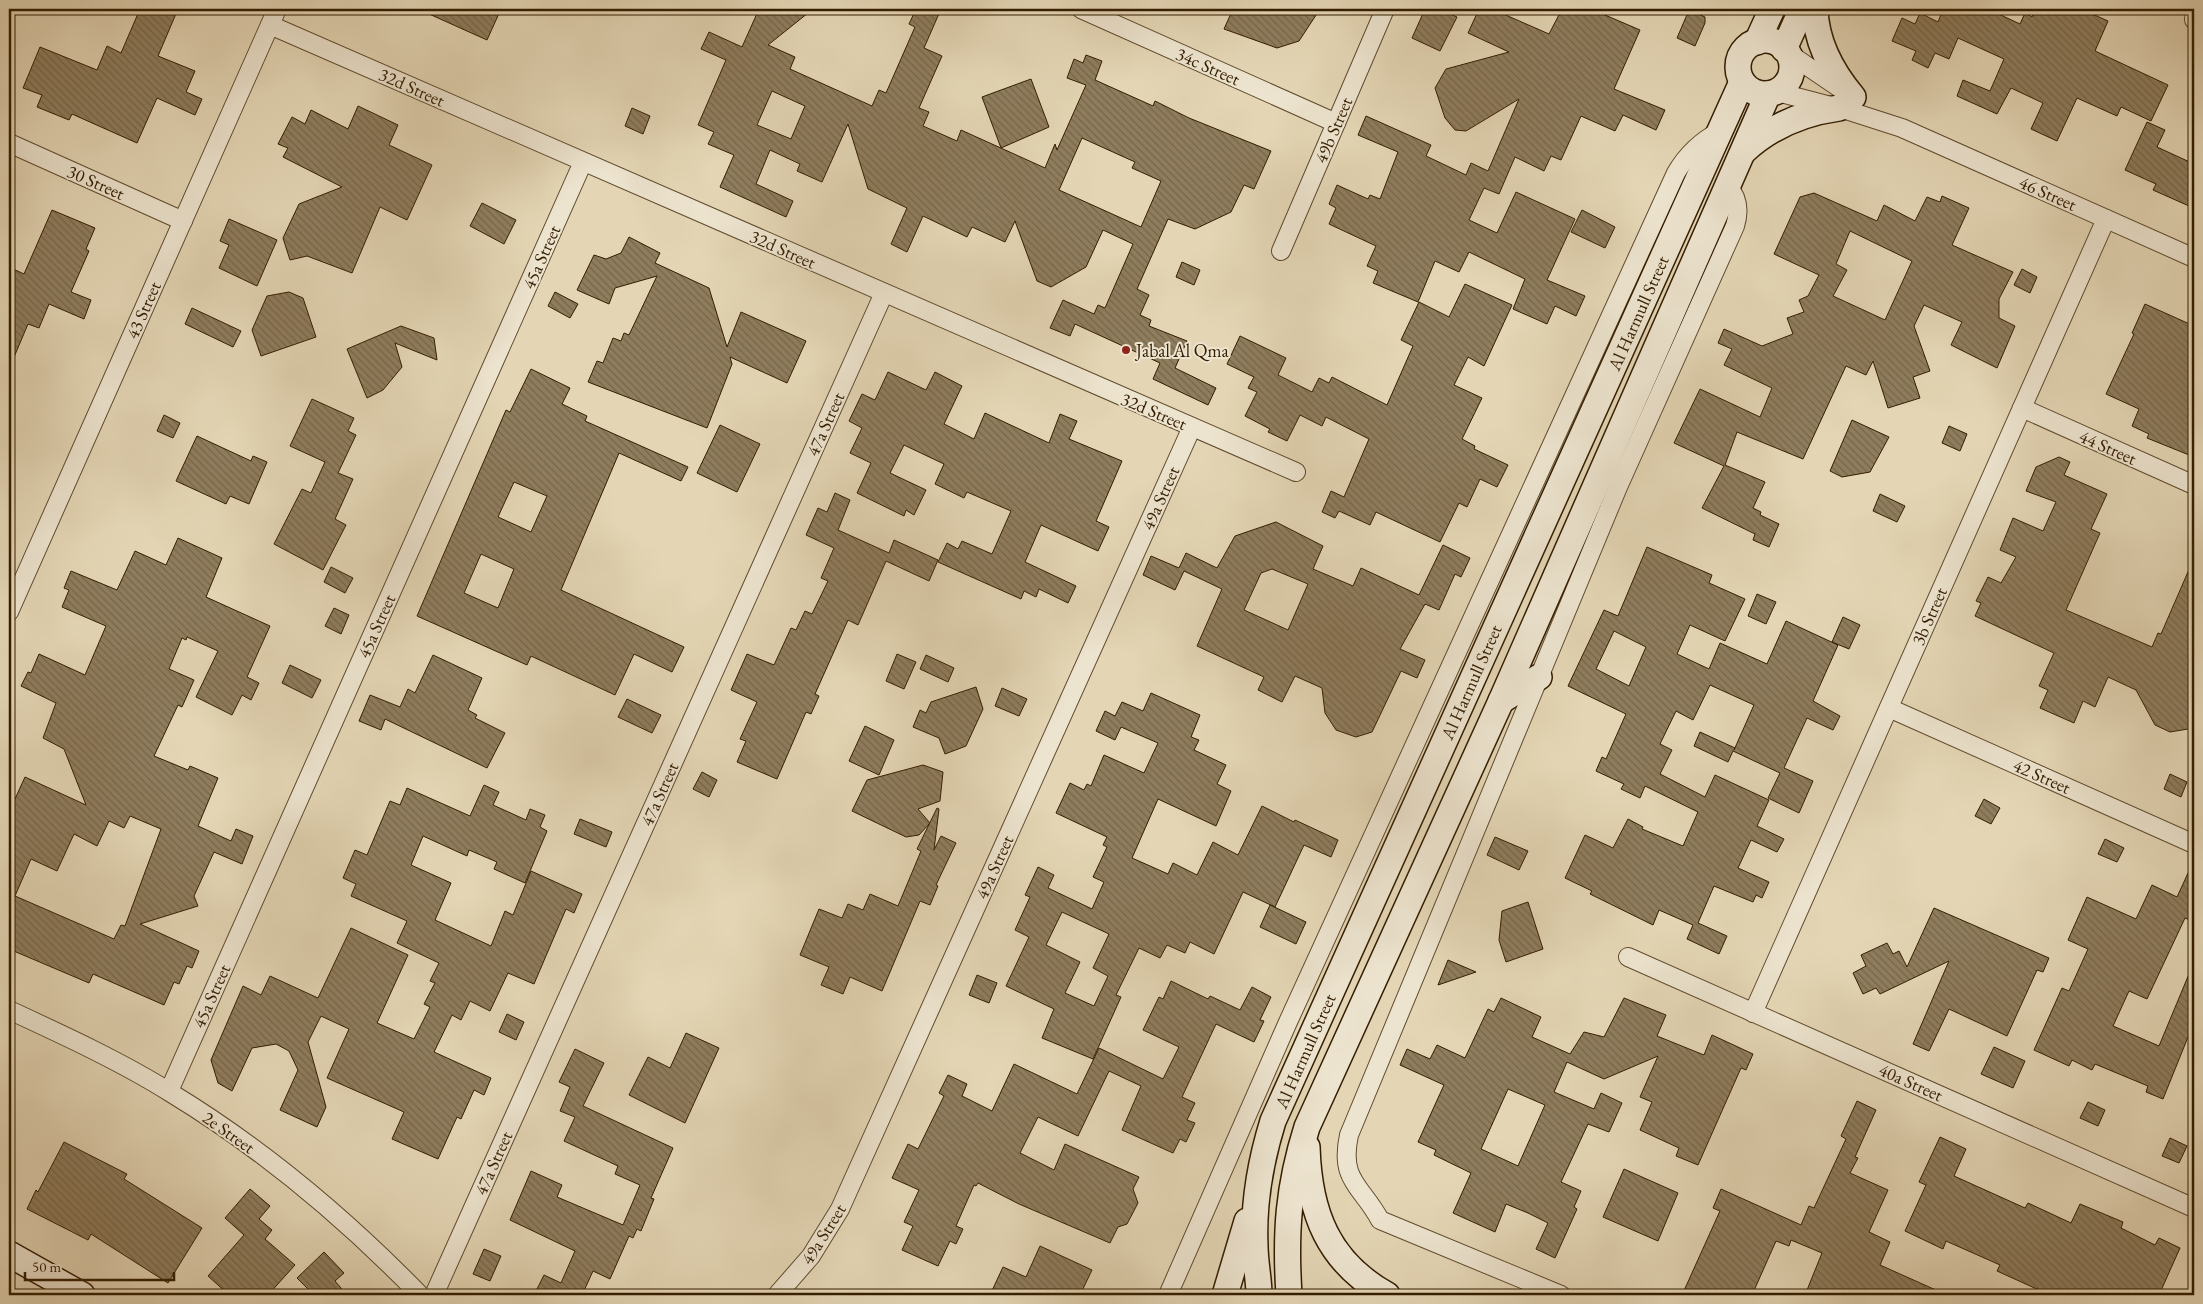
<svg xmlns="http://www.w3.org/2000/svg" width="2203" height="1304" font-family="'EB Garamond',serif">
  <style>
    .building { fill: url(#building-back-hatch); stroke: #331d00; fill-rule: evenodd }
    .lines { fill: none; stroke-linecap: round; stroke-linejoin: round }
    .street-casing { stroke: #5f4b2d; stroke-width: 20 }
    .secondary-casing { stroke: #331d00; stroke-width: 28 }
    .street { stroke: #ede4cf; stroke-width: 18 }
    .secondary { stroke: #ede4cf; stroke-width: 25 }
    .poi-dot { fill: #8f2418; stroke: #ede4cf; stroke-width: 2 }
    .labels { text-anchor: middle; dominant-baseline: central; stroke-width: 4; stroke-linejoin: round; paint-order: stroke }
    .street-label { font-size: 18px; fill: #331d00; stroke: #ede4cf }
    .poi-label { font-size: 18px; fill: #331d00; stroke: #ede4cf; text-anchor: start }
  </style>
  <defs>
    <pattern id="building-back-hatch" width="6" height="6" patternUnits="userSpaceOnUse" patternTransform="scale(1.25)"><rect width="6" height="6" fill="#8f7d5e"/><path d="M-1 5l2 2M0 0l6 6M5-1l2 2" fill="none" stroke="#75664b"/></pattern>
  </defs>
  <rect width="100%" height="100%" fill="#e4d6b5"/>
  <filter id="stains"><feTurbulence type="fractalNoise" baseFrequency=".004" numOctaves="4"/><feColorMatrix values="0 0 0 0 .2 0 0 0 0 .09 0 0 0 0 .02 0 0 0 .5 -.17"/></filter>
  <radialGradient id="worn" r=".72"><stop offset=".6" stop-color="#630" stop-opacity="0"/><stop offset="1" stop-color="#630" stop-opacity=".3"/></radialGradient>
  <g class="building">
    <polygon points="140,9 178,9 158,56 195,71 186,92 202,99 195,115 157,98 137,143 72,114 69,120 37,107 42,95 23,88 40,47 97,70 107,46 121,53"/>
    <polygon points="418,9 501,9 487,40"/>
    <path d="M759,9H813L768,45L795,57L790,69L872,106L879,90L886,93L915,27L909,24L916,9H941L924,48L942,56L919,108L929,112L923,126L957,141L961,130L1045,168L1055,144L1057,150L1086,85L1067,78L1074,59L1083,63L1086,55L1102,61L1095,80L1153,106L1155,101L1189,118L1271,151L1254,189L1244,185L1231,212L1195,229L1168,219L1137,289L1149,295L1140,315L1151,320L1149,326L1187,341L1175,368L1216,388L1208,405L1153,379L1160,363L1075,324L1070,336L1050,328L1063,300L1094,314L1098,305L1105,308L1133,244L1103,230L1086,267L1051,287L1037,281L1015,221L1005,242L972,227L967,237L923,216L907,252L891,244L907,208L868,189L848,124L822,182L797,171L800,164L770,150L756,184L793,201L786,217L720,187L734,155L708,144L714,132L698,125L726,60L701,49L709,32L742,47ZM772,91L805,106L791,139L757,125ZM1082,138L1135,162L1132,168L1161,181L1141,227L1059,190Z"/>
    <polygon points="1233,9 1320,9 1299,41 1277,48 1224,29"/>
    <polygon points="1425,9 1439,9 1457,17 1440,51 1412,38"/>
    <polygon points="1479,9 1492,9 1549,34 1562,9 1591,9 1640,30 1614,89 1665,110 1656,130 1623,115 1615,131 1581,116 1561,160 1551,156 1544,171 1515,157 1499,194 1484,188 1469,220 1497,233 1516,192 1575,219 1547,280 1585,296 1576,316 1555,306 1547,324 1513,309 1525,279 1469,252 1459,272 1435,261 1418,302 1373,283 1378,271 1367,266 1376,246 1329,224 1336,208 1329,204 1337,185 1368,199 1370,195 1380,199 1398,152 1358,135 1366,116 1431,145 1426,156 1466,175 1471,163 1488,171 1519,99 1466,131 1455,130 1445,118 1435,88 1446,69 1509,52 1468,33"/>
    <polygon points="1943,9 1988,9 2020,24 2025,13 2032,17 2035,9 2081,9 2108,21 2095,51 2168,85 2151,121 2121,107 2117,116 2077,98 2057,141 2031,129 2043,103 2011,88 1997,114 1957,96 1963,80 1990,91 2004,59 1958,38 1949,59 1935,53 1928,68 1912,60 1916,51 1892,41 1902,18 1915,24 1920,13 1938,22"/>
    <polygon points="1689,10 1705,17 1705,23 1695,46 1677,38"/>
    <polygon points="1031,79 1049,127 1001,148 982,97"/>
    <polygon points="358,106 398,125 389,145 432,165 407,220 380,207 352,273 307,256 290,260 283,238 299,204 342,187 283,157 288,148 278,144 292,117 305,124 311,110 348,129"/>
    <polygon points="632,108 650,116 643,134 625,126"/>
    <polygon points="2147,122 2165,130 2157,147 2194,164 2194,194 2189,206 2153,190 2156,184 2125,170"/>
    <path d="M1814,193L1877,221L1884,205L1915,221L1927,197L1940,202L1942,196L1969,208L1952,245L2013,272L1999,299V318L2015,326L1997,368L1951,345L1962,322L1924,305L1914,326L1930,371L1913,377L1920,398L1888,408L1873,361L1866,375L1846,366L1803,459L1737,432L1725,465L1765,482L1753,508L1761,512L1760,515L1779,524L1769,547L1753,540L1755,534L1702,508L1724,466L1674,443L1700,389L1760,417L1772,388L1724,365L1732,349L1718,343L1724,329L1762,346L1793,334L1787,318L1804,312L1799,300L1808,296L1819,275L1774,254L1800,197ZM1850,231L1912,261L1885,320L1833,296L1847,270L1836,264Z"/>
    <polygon points="482,203 516,220 504,244 470,226"/>
    <polygon points="52,210 95,228 86,249 89,251 71,292 91,300 84,319 49,304 39,328 28,324 9,369 9,267 24,274"/>
    <polygon points="1582,210 1615,227 1605,248 1571,232"/>
    <polygon points="229,219 277,240 257,286 219,268 229,245 220,241"/>
    <polygon points="629,237 660,253 655,263 709,288 727,347 741,312 806,341 787,383 730,357 732,364 707,428 588,382 597,361 603,363 613,338 621,341 624,333 629,335 657,276 615,288 609,304 577,290 594,255 606,259 621,253"/>
    <polygon points="1182,262 1200,270 1194,285 1176,277"/>
    <polygon points="2022,269 2037,277 2030,293 2014,285"/>
    <polygon points="1465,284 1512,305 1484,366 1468,357 1454,385 1482,398 1462,439 1475,446 1474,449 1508,465 1497,487 1480,479 1467,507 1459,503 1440,542 1376,512 1370,525 1339,511 1335,518 1322,512 1331,491 1344,497 1369,439 1326,417 1322,426 1300,415 1287,441 1268,432 1270,429 1245,416 1257,392 1248,388 1254,377 1227,364 1240,336 1286,358 1278,375 1312,392 1319,378 1329,383 1332,377 1387,405 1413,346 1401,340 1419,302 1449,317"/>
    <polygon points="289,292 303,298 316,337 261,356 252,330 267,296"/>
    <polygon points="555,292 578,304 570,318 548,306"/>
    <polygon points="2145,304 2194,326 2194,457 2147,438 2149,434 2132,426 2139,409 2106,394 2134,334 2132,333"/>
    <polygon points="192,308 241,331 233,347 185,324"/>
    <polygon points="401,326 434,338 437,360 395,343 402,367 383,390 367,398 347,349"/>
    <path d="M531,369L570,388L562,404L587,416L585,421L688,467L681,481L619,453L561,590L684,647L672,672L634,654L615,695L531,656L527,665L417,616L506,410L510,412ZM514,482L547,496L531,532L498,517ZM481,554L514,569L498,608L464,593Z"/>
    <polygon points="888,372 926,390 935,372 962,386 944,424 974,439 985,413 1049,443 1060,414 1077,421 1069,439 1122,461 1096,521 1109,527 1098,551 1041,525 1025,562 1076,586 1068,603 1039,589 1036,597 1024,591 1021,599 938,562 947,543 958,549 962,541 992,554 1011,511 967,492 964,498 935,484 944,464 904,445 890,473 926,490 914,515 906,510 904,516 857,493 871,463 850,453 862,428 849,421 862,394 875,400"/>
    <polygon points="312,399 354,418 348,431 356,435 338,473 353,479 335,519 346,525 323,570 274,544 302,489 311,493 325,462 290,446"/>
    <polygon points="164,415 180,423 173,438 157,431"/>
    <polygon points="1852,420 1889,437 1870,472 1842,477 1830,471"/>
    <polygon points="720,425 760,444 737,492 697,473"/>
    <polygon points="1949,426 1967,434 1960,451 1942,443"/>
    <polygon points="197,436 251,461 253,456 267,462 249,504 230,496 226,504 176,481"/>
    <polygon points="2059,457 2070,462 2064,475 2107,494 2091,529 2100,533 2066,610 2152,647 2158,633 2161,634 2194,558 2194,728 2170,732 2155,725 2136,690 2108,677 2095,707 2083,701 2074,723 2040,708 2048,690 2039,686 2054,653 1975,616 1981,603 1976,601 1988,577 2001,583 2016,557 2000,550 2013,518 2043,531 2056,502 2026,491 2036,467"/>
    <polygon points="835,493 850,500 838,530 889,553 894,540 938,560 929,581 886,561 858,625 848,620 815,694 819,696 811,714 806,712 777,779 737,762 746,741 740,739 757,702 731,690 747,654 774,665 791,628 796,630 805,611 812,614 828,581 821,578 834,548 806,535 818,508 827,512"/>
    <polygon points="1880,494 1905,506 1897,522 1873,511"/>
    <path d="M1276,522L1323,546L1313,569L1353,586L1361,568L1419,595L1443,545L1470,558L1461,577L1455,574L1439,610L1425,604L1400,649L1425,660L1417,678L1401,671L1372,732L1356,737L1336,730L1325,713L1322,688L1295,676L1282,702L1258,690L1264,677L1197,646L1222,589L1184,571L1175,590L1143,575L1151,556L1179,568L1186,553L1217,568L1235,536ZM1272,569L1308,584L1288,630L1244,610L1261,573Z"/>
    <path d="M178,538L222,558L206,597L270,626L247,677L259,683L251,700L242,695L232,715L196,697L218,651L187,637L186,640L182,638L169,669L194,680L182,707L178,705L154,756L188,770L190,766L218,778L198,826L231,841L236,829L253,836L242,864L214,852L194,896L198,906L140,924L199,951L192,968L187,966L179,984L174,982L164,1005L93,974L89,983L9,949V812L25,777L86,805L64,749L43,738L56,703L21,686L28,672L31,673L39,654L85,675L106,626L62,607L69,590L64,588L71,571L117,590L135,551L166,565ZM130,816L161,829L125,926L121,925L114,939L15,896L31,859L57,871L74,834L97,846L109,821L124,828Z"/>
    <path d="M1647,547L1712,575L1709,583L1745,599L1725,641L1690,625L1677,654L1709,669L1720,643L1767,664L1786,621L1838,645L1813,701L1840,716L1833,730L1807,718L1784,768L1813,781L1799,813L1768,798L1780,773L1733,751L1728,762L1694,746L1700,732L1735,748L1734,750L1754,705L1710,685L1693,720L1676,711L1660,744L1672,750L1660,774L1705,797L1715,775L1769,800L1757,826L1784,839L1777,852L1751,840L1738,868L1769,882L1762,898L1756,895L1753,902L1714,886L1698,923L1727,936L1719,954L1687,939L1693,925L1659,910L1653,925L1590,894L1592,891L1565,878L1585,835L1613,848L1628,819L1643,827L1642,829L1683,846L1698,812L1645,786L1640,798L1621,789L1624,784L1596,771L1602,757L1606,759L1626,714L1568,686L1604,610L1618,616ZM1614,631L1646,647L1629,686L1596,669Z"/>
    <polygon points="331,567 353,578 345,593 324,582"/>
    <polygon points="1757,594 1776,602 1766,624 1748,616"/>
    <polygon points="334,608 349,615 341,634 325,626"/>
    <polygon points="1843,617 1860,625 1849,649 1832,642"/>
    <polygon points="897,654 916,662 904,689 886,681"/>
    <polygon points="433,655 482,678 468,710 477,715 475,718 505,733 487,768 385,719 381,730 359,721 370,695 400,707 408,689 415,693"/>
    <polygon points="926,655 954,668 948,682 920,669"/>
    <polygon points="290,665 321,680 312,698 282,683"/>
    <polygon points="976,687 983,709 966,746 945,754 939,738 913,727 920,710 926,713 931,702"/>
    <polygon points="1002,688 1027,699 1019,716 995,706"/>
    <path d="M1151,693L1200,715L1191,737L1199,740L1194,750L1226,765L1217,784L1231,791L1216,826L1158,799L1132,858L1168,874L1173,863L1197,875L1213,842L1238,855L1262,806L1294,822L1295,820L1338,840L1331,857L1304,845L1275,907L1243,892L1214,954L1190,942L1185,953L1167,945L1160,958L1139,948L1116,995L1121,997L1093,1059L1042,1038L1054,1009L1006,986L1029,937L1015,930L1030,897L1025,895L1038,867L1054,875L1048,888L1092,909L1104,882L1093,877L1107,847L1103,845L1107,837L1056,813L1070,783L1084,790L1087,784L1091,786L1104,755L1144,773L1158,743L1121,727L1115,740L1096,731L1105,711L1115,716L1122,702L1143,711ZM1062,912L1109,934L1093,968L1108,976L1094,1006L1065,993L1080,962L1046,945Z"/>
    <polygon points="627,699 661,715 652,733 618,717"/>
    <polygon points="865,726 894,740 879,775 849,761"/>
    <polygon points="923,765 943,772 940,801 918,809 930,823 919,835 906,837 852,811 867,780"/>
    <polygon points="702,772 717,780 709,797 693,789"/>
    <polygon points="2170,774 2187,782 2181,797 2164,789"/>
    <polygon points="484,785 499,792 493,805 526,820 530,809 545,815 540,827 547,831 525,883 494,869 497,862 469,850 467,856 423,836 411,865 451,883 435,920 491,946 505,911 513,915 531,871 582,894 574,913 566,909 534,984 508,973 490,1011 470,1001 461,1020 452,1015 434,1052 491,1078 484,1095 474,1090 461,1119 457,1117 438,1159 392,1139 404,1112 327,1078 349,1029 321,1016 308,1042 326,1107 317,1127 280,1110 298,1070 289,1051 276,1044 252,1048 232,1091 218,1083 211,1060 243,986 261,995 270,976 318,998 351,928 408,955 377,1023 414,1039 430,1007 424,1004 435,983 430,981 439,963 397,943 407,921 351,896 356,884 343,878 355,850 367,855 390,801 400,805 407,788 470,816"/>
    <polygon points="1984,799 2000,808 1991,824 1975,816"/>
    <polygon points="937,808 939,809 934,850 941,836 956,843 936,885 938,886 930,905 920,901 882,991 850,977 843,994 821,985 829,967 800,955 819,909 842,918 848,904 863,910 870,894 898,906 921,851 917,849"/>
    <polygon points="580,819 612,832 606,847 574,834"/>
    <polygon points="1495,837 1528,851 1519,870 1487,855"/>
    <polygon points="2105,839 2124,848 2117,862 2098,854"/>
    <polygon points="2194,860 2194,922 2185,918 2147,999 2129,991 2113,1026 2159,1046 2194,962 2194,1039 2188,1037 2163,1099 2146,1092 2148,1086 2095,1064 2092,1070 2072,1060 2069,1066 2034,1050 2062,988 2069,991 2088,949 2068,940 2087,897 2136,919 2152,885 2177,897"/>
    <polygon points="1528,902 1543,949 1506,962 1499,940 1502,911"/>
    <polygon points="1270,905 1306,922 1296,944 1260,927"/>
    <polygon points="1934,908 2049,958 2043,972 2037,970 2007,1036 1949,1009 1929,1051 1913,1044 1949,961 1880,994 1876,988 1863,994 1853,973 1866,966 1861,955 1887,943 1893,954 1899,951 1907,967"/>
    <polygon points="1448,960 1476,972 1438,985"/>
    <polygon points="977,975 997,983 989,1003 969,995"/>
    <polygon points="1171,981 1208,999 1210,996 1240,1010 1252,987 1271,997 1260,1020 1264,1021 1254,1042 1216,1024 1182,1097 1195,1103 1187,1120 1195,1123 1186,1142 1180,1139 1173,1153 1122,1130 1141,1086 1109,1071 1078,1136 1038,1117 1020,1153 1054,1170 1065,1144 1139,1177 1133,1189 1138,1203 1127,1224 1118,1227 1110,1243 1019,1204 978,1183 976,1186 974,1185 956,1226 963,1229 956,1244 950,1241 938,1266 902,1250 913,1226 904,1222 919,1190 892,1178 908,1144 918,1149 944,1096 939,1093 948,1075 967,1084 962,1096 992,1111 1014,1064 1077,1094 1099,1048 1163,1079 1179,1047 1143,1030 1159,997 1163,999"/>
    <path d="M1501,998L1541,1017L1532,1037L1570,1054L1584,1032L1604,1037L1624,998L1666,1015L1657,1036L1704,1055L1712,1035L1753,1054L1746,1070L1741,1068L1698,1165L1676,1156L1679,1148L1640,1130L1652,1102L1640,1097L1658,1056L1604,1079L1567,1062L1554,1092L1594,1109L1601,1093L1622,1103L1609,1132L1588,1124L1561,1182L1581,1191L1574,1207L1577,1209L1555,1258L1536,1249L1548,1223L1528,1213L1506,1204L1495,1232L1453,1213L1471,1173L1434,1155L1436,1150L1418,1142L1444,1085L1400,1065L1407,1049L1430,1059L1437,1045L1465,1058L1488,1009L1494,1012ZM1508,1089L1545,1105L1518,1166L1481,1149Z"/>
    <polygon points="507,1014 524,1022 516,1040 499,1032"/>
    <polygon points="686,1033 719,1048 685,1123 629,1095 648,1057 670,1068"/>
    <polygon points="1994,1047 2025,1061 2013,1088 1981,1074"/>
    <polygon points="575,1049 604,1063 583,1106 673,1148 651,1198 654,1199 641,1231 637,1229 633,1238 629,1236 610,1279 593,1271 583,1293 588,1295 534,1295 544,1275 561,1283 575,1251 510,1220 531,1171 562,1185 557,1197 623,1225 640,1185 615,1174 618,1166 564,1141 575,1117 560,1111 570,1087 559,1082"/>
    <polygon points="1857,1101 1876,1110 1855,1157 1858,1158 1850,1173 1888,1190 1869,1232 1890,1242 1880,1265 1947,1295 1805,1295 1822,1253 1791,1240 1789,1246 1776,1241 1752,1295 1682,1295 1720,1211 1713,1208 1721,1189 1801,1225 1809,1206 1814,1208 1846,1139 1841,1136"/>
    <polygon points="2088,1102 2105,1110 2098,1126 2080,1118"/>
    <polygon points="1940,1137 1966,1149 1954,1176 2025,1208 2028,1203 2071,1223 2080,1204 2123,1222 2121,1228 2155,1245 2159,1238 2180,1248 2159,1295 2050,1295 1997,1271 2000,1265 1946,1241 1943,1249 1905,1231 1926,1185 1919,1182"/>
    <polygon points="2170,1138 2187,1146 2179,1163 2162,1156"/>
    <polygon points="64,1142 127,1174 124,1179 202,1228 168,1283 91,1234 88,1240 27,1209 36,1190 38,1192"/>
    <polygon points="1624,1169 1678,1193 1658,1241 1603,1217"/>
    <polygon points="250,1189 270,1206 259,1219 272,1230 265,1239 295,1265 268,1295 229,1295 208,1276 244,1235 225,1218"/>
    <polygon points="1040,1246 1092,1270 1080,1295 990,1295 1003,1267 1026,1277"/>
    <polygon points="484,1249 501,1256 490,1281 473,1274"/>
    <polygon points="324,1252 344,1273 335,1281 347,1295 314,1295 297,1278"/>
  </g>
  <g class="lines">
    <g class="street-casing">
      <g id="street">
        <polyline points="1081,9 1336,123"/>
        <polyline points="2194,20 2194,18"/>
        <polyline points="270,25 1296,472"/>
        <polyline points="1788,53 1844,91"/>
        <polyline points="1777,92 1846,110 1902,128 2194,258"/>
        <polyline points="9,143 183,221"/>
        <polyline points="1281,251 1385,9"/>
        <polyline points="2022,408 2194,485"/>
        <polyline points="9,612 277,9"/>
        <polyline points="1889,708 2194,844"/>
        <polyline points="1628,957 2194,1208"/>
        <path d="M9,1010C61,1034 122,1062 171,1093C263,1149 345,1218 420,1295"/>
        <polyline points="1753,1013 2106,219"/>
        <polyline points="169,1091 583,162"/>
        <polyline points="434,1295 884,293"/>
        <polyline points="777,1295 811,1256 840,1209 1192,427"/>
        <path d="M1168,1295L1288,1022L1676,173C1687,154 1701,141 1720,131"/>
        <path d="M1561,1295L1380,1220C1362,1186 1339,1181 1349,1135L1618,487L1735,226C1740,210 1738,197 1727,185"/>
      </g>
    </g>
    <g class="secondary-casing">
      <g id="secondary">
        <path d="M1815,9C1816,43 1832,72 1853,97"/>
        <circle cx="1765" cy="67" r="27"/>
        <polyline points="1757,42 1772,9"/>
        <polyline points="1784,49 1802,9"/>
        <path d="M1744,151C1771,126 1802,113 1839,108"/>
        <polyline points="1501,701 1539,677"/>
        <path d="M1307,1147C1309,1213 1328,1262 1387,1295"/>
        <polyline points="9,1254 82,1295"/>
        <polyline points="1225,1295 1247,1221"/>
        <path d="M1259,1295C1259,1279 1255,1262 1255,1246C1253,1202 1260,1163 1273,1121L1742,82"/>
        <path d="M1289,1295C1285,1233 1288,1187 1307,1127L1501,701L1768,94"/>
      </g>
    </g>
    <use href="#street" class="street"/>
    <use href="#secondary" class="secondary"/>
  </g>
  <circle class="poi-dot" cx="1126" cy="350" r="5"/>
  <g class="labels">
    <g class="street-label">
      <text transform="translate(1208 66) rotate(24)">34c Street</text>
      <text transform="translate(412 87) rotate(24)">32d Street</text>
      <text transform="translate(1333 130) rotate(-67)">49b Street</text>
      <text transform="translate(96 182) rotate(24)">30 Street</text>
      <text transform="translate(2048 193) rotate(24)">46 Street</text>
      <text transform="translate(783 249) rotate(24)">32d Street</text>
      <text transform="translate(541 257) rotate(-66)">45a Street</text>
      <text transform="translate(143 310) rotate(-66)">43 Street</text>
      <text transform="translate(1638 313) rotate(-66)">Al Harmull Street</text>
      <text transform="translate(1154 411) rotate(23)">32d Street</text>
      <text transform="translate(825 424) rotate(-66)">47a Street</text>
      <text transform="translate(2108 447) rotate(24)">44 Street</text>
      <text transform="translate(1160 498) rotate(-66)">49a Street</text>
      <text transform="translate(1929 616) rotate(-66)">3b Street</text>
      <text transform="translate(376 626) rotate(-66)">45a Street</text>
      <text transform="translate(1471 682) rotate(-66)">Al Harmull Street</text>
      <text transform="translate(2042 776) rotate(24)">42 Street</text>
      <text transform="translate(659 794) rotate(-66)">47a Street</text>
      <text transform="translate(994 867) rotate(-66)">49a Street</text>
      <text transform="translate(211 996) rotate(-66)">45a Street</text>
      <text transform="translate(1305 1051) rotate(-66)">Al Harmull Street</text>
      <text transform="translate(1911 1082) rotate(24)">40a Street</text>
      <text transform="translate(229 1132) rotate(35)">2e Street</text>
      <text transform="translate(493 1163) rotate(-66)">47a Street</text>
      <text transform="translate(823 1234) rotate(-58)">49a Street</text>
    </g>
    <g class="poi-label">
      <text x="1136" y="350">Jabal Al Qma</text>
    </g>
  </g>
  <rect width="2203" height="1304" fill="none" stroke="#e4d6b5" stroke-width="30"/>
  <rect x="10" y="10" width="2183" height="1284" fill="none" stroke="#331d00" stroke-width="2.5"/>
  <rect x="15" y="15" width="2173" height="1274" fill="none" stroke="#331d00"/>
  <path d="M25 1272v8h149v-8" fill="none" stroke="#331d00" stroke-width="2.5"/>
  <text x="32" y="1272" font-size="15" fill="#331d00" stroke="#ede4cf" stroke-width="4" paint-order="stroke">50 m</text>
  <rect width="100%" height="100%" filter="url(#stains)"/>
  <rect width="100%" height="100%" fill="url(#worn)"/>
</svg>
